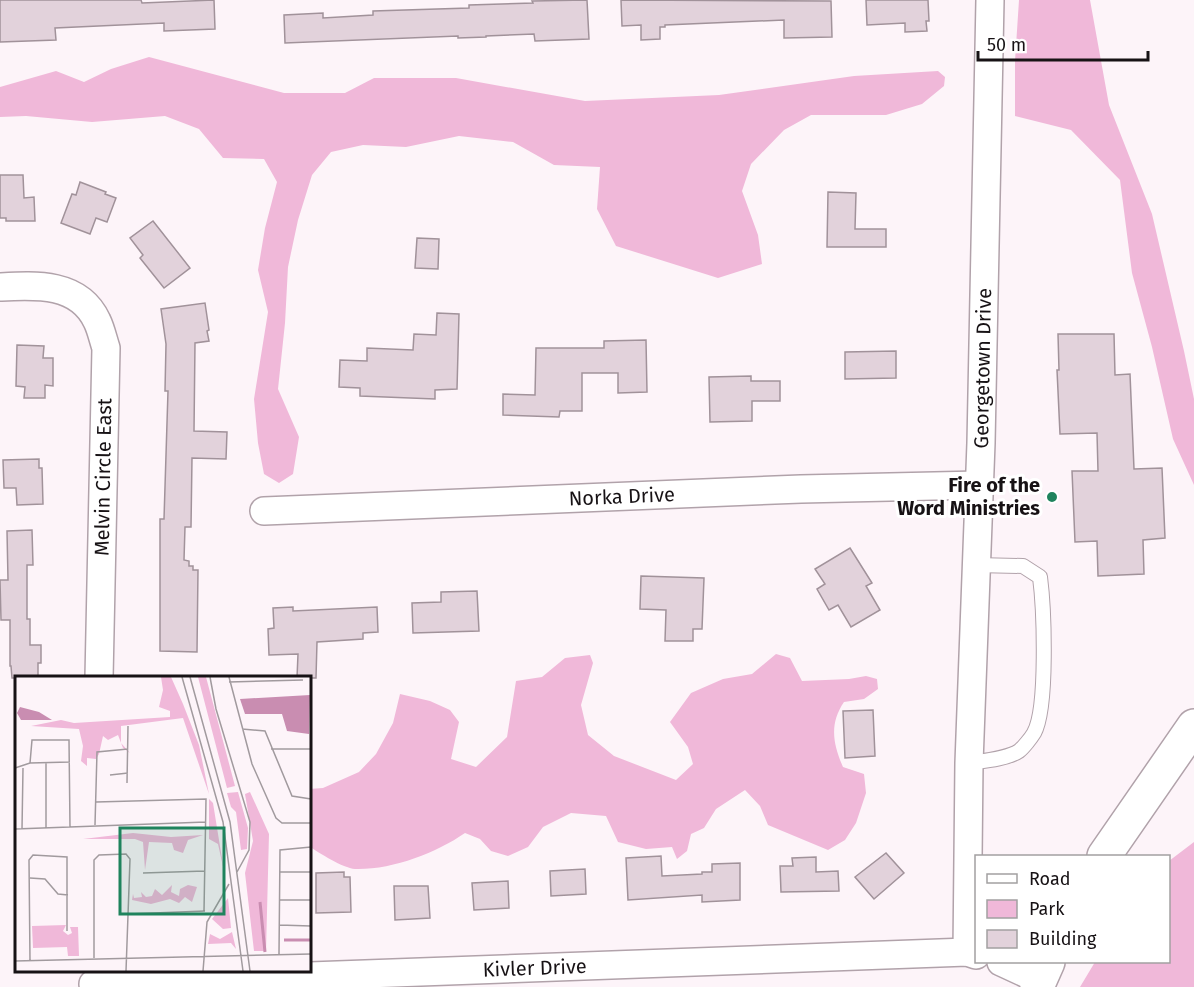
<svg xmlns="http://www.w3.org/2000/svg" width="1194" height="987" font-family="'Fira Sans',sans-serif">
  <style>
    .green { fill: #f0b8d9 }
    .building { fill: #e2d2db; stroke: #a1929a; stroke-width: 1.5 }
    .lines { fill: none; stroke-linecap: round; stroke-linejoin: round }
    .service-casing { stroke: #b1a2aa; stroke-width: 16 }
    .minor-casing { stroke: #b1a2aa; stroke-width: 30 }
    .tertiary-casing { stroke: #b1a2aa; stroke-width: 36 }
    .service { stroke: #fff; stroke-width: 14 }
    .minor { stroke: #fff; stroke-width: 27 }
    .tertiary { stroke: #fff; stroke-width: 33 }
    .poi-dot { fill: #1f835d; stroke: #fff; stroke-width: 2 }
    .labels { text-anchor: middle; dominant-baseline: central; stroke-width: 6; stroke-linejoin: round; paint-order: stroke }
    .street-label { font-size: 20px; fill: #171215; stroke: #fff }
    .poi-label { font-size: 20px; font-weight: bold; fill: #171215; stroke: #fff; text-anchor: end }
    .inset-river { fill: none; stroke: #c98db1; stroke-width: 3 }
    .inset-road { fill: none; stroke: #a19a9e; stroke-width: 1.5 }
    .view { fill: #1f835d; fill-opacity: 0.15; stroke: #1f835d; stroke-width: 3 }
    .inset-edge { fill: none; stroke: #171215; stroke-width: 3 }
  </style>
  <rect width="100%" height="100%" fill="#fdf4f9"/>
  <g class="green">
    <polygon points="1019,0 1090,0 1109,105 1152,214 1184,351 1194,399 1194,485 1173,439 1152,347 1132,273 1120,180 1071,130 1015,116 1015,61"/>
    <polygon points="149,57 284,93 345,93 374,78 456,78 585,101 719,95 854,76 938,71 945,77 944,86 922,104 886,115 811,115 784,130 751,164 742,191 758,235 762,264 718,278 616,246 597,209 600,167 554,165 513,142 459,136 406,147 363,145 331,152 312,175 298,220 288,267 285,323 278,389 299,437 293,474 279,483 264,474 258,443 254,399 268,312 258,270 265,228 277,182 264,159 223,158 199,129 165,116 92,122 26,116 0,117 0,87 56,71 84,82 111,69"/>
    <path d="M776,654L790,658L802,681L849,679L866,676L877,679L878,689L864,699L844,702C829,724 833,744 843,767L864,774L866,793L856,823L845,840L828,850L768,825L760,806L745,790L716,809L704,828L691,834L687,851L677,859L672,847L646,849L618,842L606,816L571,813L543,827L528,847L508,856L491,851L480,839L465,833C436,853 392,870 355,869C343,868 319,853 309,846V789L323,788L359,772L376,754L393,723L400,694L430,701L450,710L459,722L451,759L476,767L507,737L516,681L542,677L565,658L590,655L593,663L581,705L588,735L614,756L676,780L693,764L688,747L670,722L691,693L723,679L752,674Z"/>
    <polygon points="1194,842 1194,987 1080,987 1095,962 1168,962 1169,861"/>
  </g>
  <g class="building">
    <polygon points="0,0 141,0 142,3 214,0 215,29 164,31 164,23 55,28 56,40 0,42"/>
    <polygon points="587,0 589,39 535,41 534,34 486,36 486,37 458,38 458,36 285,43 284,15 323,13 323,18 373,15 373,11 469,8 469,5 533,3 532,1"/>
    <polygon points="621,0 831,1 832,37 784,38 784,20 665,25 665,27 660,27 660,39 641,40 641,25 622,26"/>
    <polygon points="866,0 928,0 929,21 926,21 927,31 905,32 905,23 867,25"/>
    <polygon points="0,175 23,175 24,198 34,197 35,221 6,221 6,218 0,218"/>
    <polygon points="80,182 106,192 105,194 116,198 107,222 96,218 90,234 61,223 72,194 76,195"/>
    <polygon points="828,192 856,193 855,229 886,229 886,247 827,247"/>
    <polygon points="153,221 190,268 164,288 140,258 143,255 130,238"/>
    <polygon points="417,238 439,239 438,269 415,268"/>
    <polygon points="205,303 209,330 207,331 209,341 195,343 194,431 227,432 226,459 192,458 191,527 185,527 184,560 189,561 189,566 193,566 193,570 198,570 197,652 160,651 160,519 164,519 168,391 165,391 166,344 161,309"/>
    <polygon points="437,313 459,314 457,389 435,390 435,399 360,396 360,388 339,387 340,360 367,361 367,348 413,350 414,334 436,335"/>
    <polygon points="1058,334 1114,334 1115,375 1130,374 1134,469 1162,468 1165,538 1143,540 1144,574 1098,576 1097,541 1075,542 1072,471 1098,471 1097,433 1060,434 1057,370 1059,370"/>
    <polygon points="646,340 647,392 618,393 618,373 582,373 582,411 560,411 559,417 503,415 503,394 535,395 536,348 604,348 604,341"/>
    <polygon points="17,345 44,346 43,358 53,358 53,386 45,385 45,398 24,398 25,387 16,386"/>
    <polygon points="896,351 896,378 845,379 845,352"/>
    <polygon points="751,376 751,381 780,381 780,401 752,401 752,421 710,422 709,377"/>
    <polygon points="39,459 39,468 42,468 43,504 17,505 16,488 4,488 3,460"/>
    <polygon points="32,530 33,565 27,565 27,619 30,619 30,645 41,645 41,663 38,663 38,678 12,678 11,666 10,666 10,620 1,620 0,580 8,580 7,531"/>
    <polygon points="850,548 872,583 866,586 880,610 851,627 838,605 829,610 817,589 825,584 815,569"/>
    <polygon points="641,576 704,578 702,629 693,629 693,641 665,641 666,610 640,609"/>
    <polygon points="477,591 479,631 413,633 412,603 441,602 441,592"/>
    <polygon points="293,607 293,611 377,607 378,632 363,633 363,639 317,642 316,678 297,678 298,654 269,655 268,629 274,628 273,608"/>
    <polygon points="873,710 875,756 845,758 843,711"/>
    <polygon points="886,853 904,873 874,899 855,877"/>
    <polygon points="661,856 662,876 702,874 702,872 712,872 712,864 740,863 740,900 702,902 702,895 628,900 626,858"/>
    <polygon points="816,857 816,872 838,871 839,891 781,892 780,866 793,866 792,858"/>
    <polygon points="585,869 586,894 551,896 550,871"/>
    <polygon points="344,872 344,877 350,877 351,912 316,913 316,873"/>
    <polygon points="508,881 509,908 474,910 472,883"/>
    <polygon points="394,886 428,886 430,918 395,920"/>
  </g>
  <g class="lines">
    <g class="service-casing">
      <path id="service" d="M969,763C983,761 1007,759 1019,751C1023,748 1031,738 1034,733C1048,708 1044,608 1040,577L1023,566L976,565"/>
    </g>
    <g class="minor-casing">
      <g id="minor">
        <path d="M0,287C35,285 79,282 97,321C101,329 103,339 106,348L99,678"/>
        <path id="s1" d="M264,511L801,489L979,485"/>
        <path id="s2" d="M967,952L969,763L981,443L990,0"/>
        <polyline points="1001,962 1040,980"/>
        <path id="s3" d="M93,984L967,952L976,955"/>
      </g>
    </g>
    <g class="tertiary-casing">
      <g id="tertiary">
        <polyline points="1104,856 1194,726"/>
        <polyline points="1037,987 1048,962"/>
      </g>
    </g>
    <use href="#service" class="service"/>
    <use href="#minor" class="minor"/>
    <use href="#tertiary" class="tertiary"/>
  </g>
  <circle class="poi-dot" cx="1052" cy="497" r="6"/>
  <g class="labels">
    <g class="street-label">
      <text stroke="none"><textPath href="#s2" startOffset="584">Georgetown Drive</textPath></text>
      <text transform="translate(103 477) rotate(-89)">Melvin Circle East</text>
      <text stroke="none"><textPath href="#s1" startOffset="358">Norka Drive</textPath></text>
      <text stroke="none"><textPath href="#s3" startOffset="442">Kivler Drive</textPath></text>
    </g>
    <g class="poi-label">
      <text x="1040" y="485">Fire of the<tspan x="1040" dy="23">Word Ministries</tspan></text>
    </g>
  </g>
  <g transform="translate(15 676)">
    <rect width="296" height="296" fill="#fdf4f9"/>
    <path d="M146,1H156L168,28L184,69L194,118L168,42L106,50V67L115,77L108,72L103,59L93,64L88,60L84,78L81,83L72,82V90L66,85L68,70L64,53L16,50L46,44L59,47L155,41V35L144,31L148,14ZM183,1H191L220,110L212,112ZM223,116L233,152L232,173L226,174L221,136L216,131L212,117ZM235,116L254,158L251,275H239L230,197L238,165L230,118ZM194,123L198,127L209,195L203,168L194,163ZM118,157L156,161L188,159L173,164L168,177L159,174L157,167L134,166L130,194L128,166L120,163H68ZM173,209L182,211L177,226L170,221L164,227L155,223L136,228L117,224L118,218L119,222L127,221L126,216L131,221L137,220L140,213L147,219L157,209L156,216L164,220L165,213ZM213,222L216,252L208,253L197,243ZM51,249L48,255L53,259L57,257L55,251H63L64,280H53L52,271L18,272L17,250ZM217,256L221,273L216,267L193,268L195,258L205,263Z" fill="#f0b8d9"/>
    <path d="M295,19L294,58L272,55L267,38H230L225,23ZM5,31L24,36L37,44H6L2,37Z" fill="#c98db1"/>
    <path class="inset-river" d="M245,226L250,276M269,264H296"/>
    <path class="inset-road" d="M167,1L208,146L228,295M175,1L215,146L235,295M195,1L201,33L235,146L234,174L222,196M214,1L237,88L261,142L267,147H296M214,6L288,4M227,53L250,55L277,120L296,123M256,73H296M15,87L17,64H54L55,151M0,92L15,87L55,86M95,99L113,97M112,107L113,50M81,126L191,123L189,235M80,149L82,76L113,73M31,152V87M0,153L191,146M7,153L8,92M265,196H296M128,197L190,195M15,202L30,203L43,218L53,219M264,224H296M113,238L190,235M264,249L296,250M264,278L265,174L296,171M79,282V184L84,179L111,178L115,183L111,295M0,285L296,278M15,285L14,184L18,179L52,181V255M188,295L192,246L214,208"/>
    <path class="view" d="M105,152H209V238H105Z"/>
    <rect width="296" height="296" class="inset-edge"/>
  </g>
  <rect x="975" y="855" width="195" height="108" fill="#ffffff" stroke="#a2a0a1" stroke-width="1.5"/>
  <rect x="987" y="874" width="30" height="9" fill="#ffffff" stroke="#a2a0a1" stroke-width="1.5"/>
  <text x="1029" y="885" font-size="18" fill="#171215">Road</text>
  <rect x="987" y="900" width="30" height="18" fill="#f0b8d9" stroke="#a2a0a1" stroke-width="1.5"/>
  <text x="1029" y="915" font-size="18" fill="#171215">Park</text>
  <rect x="987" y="930" width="30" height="18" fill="#e2d2db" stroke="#a2a0a1" stroke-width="1.5"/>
  <text x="1029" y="945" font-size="18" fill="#171215">Building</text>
  <path d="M978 51v9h170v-9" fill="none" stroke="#171215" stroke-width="3"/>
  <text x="987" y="51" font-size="18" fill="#171215" stroke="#ffffff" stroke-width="4.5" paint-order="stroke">50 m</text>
</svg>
